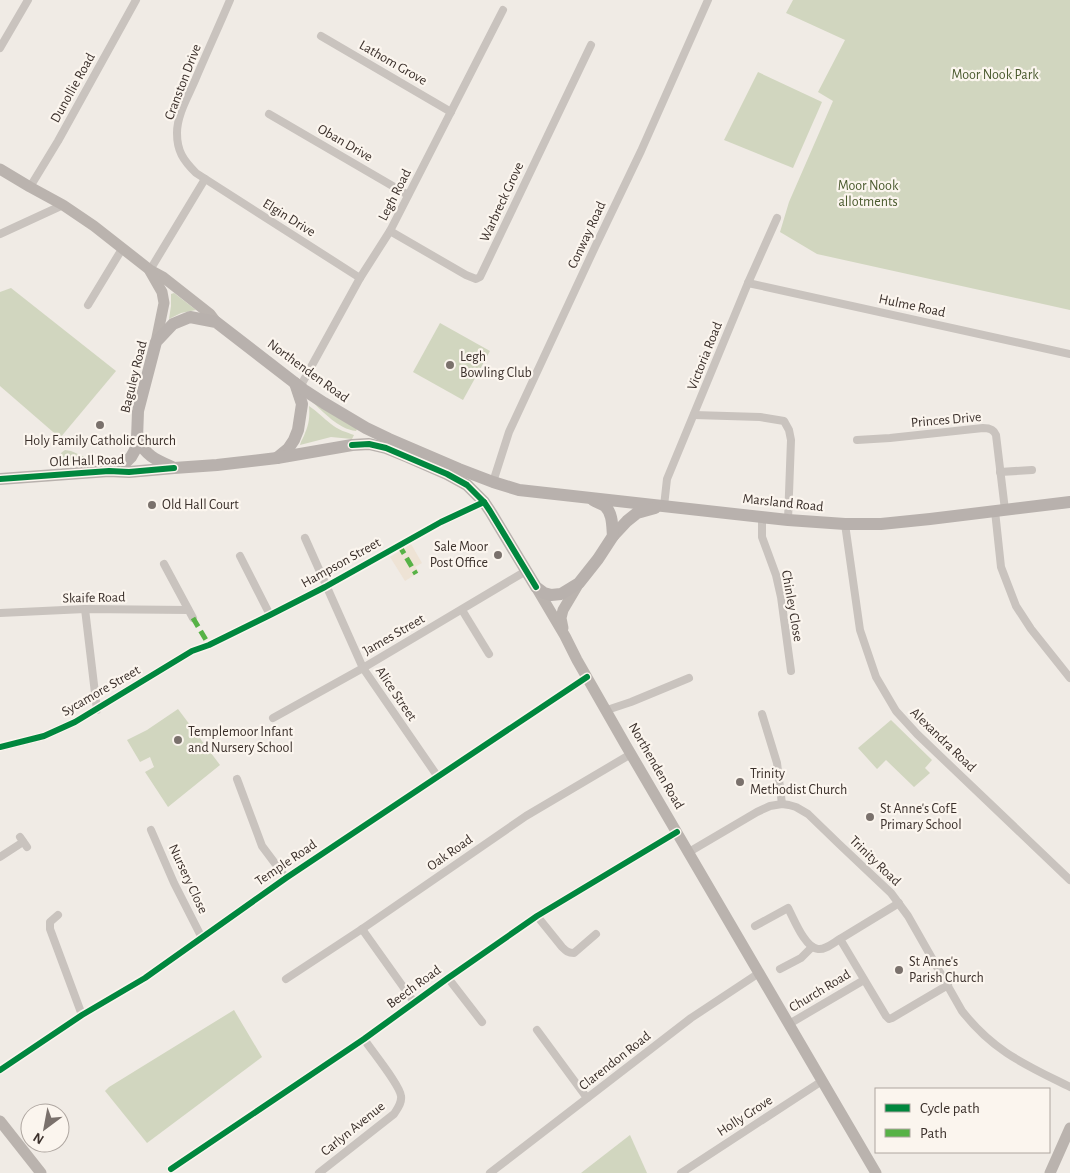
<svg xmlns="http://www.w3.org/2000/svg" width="1070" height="1173" font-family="'Alegreya Sans',sans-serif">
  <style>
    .green { fill: #d1d6bf }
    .plaza { fill: #eee3d5 }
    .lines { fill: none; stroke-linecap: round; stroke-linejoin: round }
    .street { stroke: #c9c3be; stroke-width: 8 }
    .secondary { stroke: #bab3ae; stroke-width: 11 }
    .primary { stroke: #b8b1ad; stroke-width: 12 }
    .quiet { stroke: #57b246; stroke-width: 5; stroke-dasharray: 10 5; stroke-linecap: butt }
    .cycleway-casing { stroke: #fbf5ee; stroke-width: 9 }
    .cycleway { stroke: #00873e; stroke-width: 6 }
    .poi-dot { fill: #7a716c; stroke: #fbf5ee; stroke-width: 2 }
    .labels { text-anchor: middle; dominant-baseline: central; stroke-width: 4.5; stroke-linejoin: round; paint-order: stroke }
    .street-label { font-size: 14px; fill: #3b302b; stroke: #fbf5ee }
    .park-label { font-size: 14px; fill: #4a5a2e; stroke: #fbf5ee }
    .poi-label { font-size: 14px; fill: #3b302b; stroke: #fbf5ee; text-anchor: start }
  </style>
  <rect width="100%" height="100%" fill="#f0ebe5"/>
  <g class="green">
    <polygon points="793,0 1070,0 1070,310 817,254 780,232 789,202 833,101 818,92 845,40 786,13"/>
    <polygon points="758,72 822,102 793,168 724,140"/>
    <polygon points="11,288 116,371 60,438 0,386 0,292"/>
    <polygon points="174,293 196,310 181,313 169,319 171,306 171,294"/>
    <polygon points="440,323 490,351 463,400 413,372"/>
    <path d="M311,401L357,429L356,431C338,429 324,412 311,401Z"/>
    <path d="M309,406C317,411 324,419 331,424C338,430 346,432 354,435L352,439L331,437L300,445C301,440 304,437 305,433C309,424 310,416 309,406Z"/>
    <path d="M65,450L71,451L87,458L88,461L64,463L61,462C59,456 60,453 65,450Z"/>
    <polygon points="178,709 220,765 168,807 145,772 154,767 150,757 140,762 127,740 147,730"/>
    <polygon points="891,720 932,760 925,768 930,773 914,787 886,760 877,769 858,748"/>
    <polygon points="234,1010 262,1057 147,1143 105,1091 109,1087"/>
    <polygon points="630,1135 647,1173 581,1173"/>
  </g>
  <polygon class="plaza" points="411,544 422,563 415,567 419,572 405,581 390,557"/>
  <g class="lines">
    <g class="street">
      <path d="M230,0C219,26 207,52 196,78C189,95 177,114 177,133C177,151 183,160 196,173L360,278"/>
      <polyline points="321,36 451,112"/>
      <polyline points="0,48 28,0"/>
      <polyline points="269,114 408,195"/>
      <polyline points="30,187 58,141 136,0"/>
      <polyline points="390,231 466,275 476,279 480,277 591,45"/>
      <polyline points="0,234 63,205"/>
      <polyline points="150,270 205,179"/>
      <polyline points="748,283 1070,354"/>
      <polyline points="88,305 122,249"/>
      <polyline points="300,387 360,278 390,231 503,10"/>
      <polyline points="694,415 760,417 784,421 789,430 791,440 788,520"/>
      <path d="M857,440L890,438L983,428C989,428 994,429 996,435L1005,510"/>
      <polyline points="1000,472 1032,470"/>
      <polyline points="493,482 509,432 595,247 641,151 708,0"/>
      <polyline points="664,506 667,479 748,283 777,218"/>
      <polyline points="995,511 1001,567 1016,606 1031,629 1070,678"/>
      <polyline points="762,516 762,537 776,575 781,597 791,671"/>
      <polyline points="845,524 860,630 876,677 896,711 917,734 1070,880"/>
      <polyline points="305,538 363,668 438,777"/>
      <polyline points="240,556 270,615"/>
      <polyline points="164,564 193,618"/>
      <polyline points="85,609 97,710"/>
      <polyline points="462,610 489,654"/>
      <polyline points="0,613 85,609 188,610"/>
      <polyline points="607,710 631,702 689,678"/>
      <polyline points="762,714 777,763 782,804"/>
      <polyline points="273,718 363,668 526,571"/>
      <polyline points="0,747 44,736 75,722 192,651 209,645 270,615 325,587 441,522 484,502"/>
      <polyline points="237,779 262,846 286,878"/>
      <polyline points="151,830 174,883 202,938"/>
      <polyline points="20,837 27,847"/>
      <path d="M689,852L757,812L770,806L782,804L789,805L796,807L808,814L839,844L891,893L908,916L962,1011C994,1052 1026,1065 1070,1087"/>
      <polyline points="0,857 23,842"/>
      <polyline points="899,903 840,939 886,1016 889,1019 892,1018 948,985"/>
      <polyline points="58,915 50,922 50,929 82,1015"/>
      <path d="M537,916L562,947C566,951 568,953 574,953L596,934"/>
      <path d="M755,926L788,908C794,919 805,948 818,949C825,950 833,943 840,939"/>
      <polyline points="362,929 414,1002"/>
      <polyline points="780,969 801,958 812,947"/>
      <polyline points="448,978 482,1022"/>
      <polyline points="286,979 362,929 526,816 631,754"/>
      <polyline points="789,1024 864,980"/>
      <polyline points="537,1030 587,1098"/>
      <polyline points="0,1070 82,1015 145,978 286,878 587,677"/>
      <polyline points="171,1169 364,1039 448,978 537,916 677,832"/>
      <path d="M319,1173L394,1114C398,1108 402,1103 401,1096C400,1085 371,1050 364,1039"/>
      <polyline points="490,1173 691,1018 759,973"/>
      <polyline points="681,1173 822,1081"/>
    </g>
    <g class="secondary">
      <polyline points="0,169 30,187 63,205 94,226 150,270 163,277 210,314 216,322"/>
      <polyline points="150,271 162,292 164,303 156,342"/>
      <polyline points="536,587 565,636 577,660 625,744 876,1173"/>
      <polyline points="563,628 561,618 563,610 579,583"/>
      <polyline points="0,1121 41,1173"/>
      <polyline points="1050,1173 1070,1128"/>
    </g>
    <g class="primary">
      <path d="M137,439C147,456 154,459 172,467"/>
      <polyline points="277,458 288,449 294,440 298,430 302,404 295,383"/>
      <polyline points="109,471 126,462 131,457 135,450 137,439 138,411 156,342 173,324 190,317 216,322 304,390 324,403 366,428 389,439 459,469 493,482 519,490 788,520 845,524 881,524 930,519 1070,502"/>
      <polyline points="0,479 109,471 129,472 174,468 217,465 277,458 352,445 369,444 386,448 408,457 447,474 467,485 484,502 490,511 536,587 544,593 551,595 561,594 579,583 598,559 613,536 627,521 637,513 655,508"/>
      <path d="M593,500C596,502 602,504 605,506C613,514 612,526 613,536"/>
    </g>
    <g class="quiet">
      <polyline points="399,545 416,574"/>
      <polyline points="193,618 209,645"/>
    </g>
    <g class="cycleway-casing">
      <g id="cycleway">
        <polyline points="352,445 369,444 386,448 447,474 467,485 484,502 490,511 536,587"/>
        <polyline points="0,479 109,471 129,472 174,468"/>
        <polyline points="0,747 44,736 75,722 192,651 209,645 270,615 325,587 441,522 484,502"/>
        <polyline points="0,1070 82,1015 145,978 286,878 587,677"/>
        <polyline points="171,1169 364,1039 448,978 537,916 677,832"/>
      </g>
    </g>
    <use href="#cycleway" class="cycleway"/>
  </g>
  <g class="poi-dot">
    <circle cx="450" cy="365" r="5"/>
    <circle cx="100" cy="425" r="5"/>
    <circle cx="152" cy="505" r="5"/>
    <circle cx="498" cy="555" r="5"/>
    <circle cx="178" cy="740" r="5"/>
    <circle cx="740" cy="782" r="5"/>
    <circle cx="870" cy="817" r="5"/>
    <circle cx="899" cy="970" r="5"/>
  </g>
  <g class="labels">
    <g class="street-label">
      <text transform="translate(393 63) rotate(30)">Lathom Grove</text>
      <text transform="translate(183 82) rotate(-69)">Cranston Drive</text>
      <text transform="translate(73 88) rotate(-61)">Dunollie Road</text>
      <text transform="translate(345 143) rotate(30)">Oban Drive</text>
      <text transform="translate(395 195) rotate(-63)">Legh Road</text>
      <text transform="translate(502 202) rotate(-65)">Warbreck Grove</text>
      <text transform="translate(289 218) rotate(32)">Elgin Drive</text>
      <text transform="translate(587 235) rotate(-65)">Conway Road</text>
      <text transform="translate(912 306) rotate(12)">Hulme Road</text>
      <text transform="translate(705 356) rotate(-68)">Victoria Road</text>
      <text transform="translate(308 371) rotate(36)">Northenden Road</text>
      <text transform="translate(134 377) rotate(-76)">Baguley Road</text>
      <text transform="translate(946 420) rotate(-5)">Princes Drive</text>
      <text transform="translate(87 461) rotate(-2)">Old Hall Road</text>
      <text transform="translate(783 503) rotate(6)">Marsland Road</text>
      <text transform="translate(341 563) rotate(-29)">Hampson Street</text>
      <text transform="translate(94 598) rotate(-1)">Skaife Road</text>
      <text transform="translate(792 606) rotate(80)">Chinley Close</text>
      <text transform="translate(394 635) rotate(-30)">James Street</text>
      <text transform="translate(101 691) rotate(-30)">Sycamore Street</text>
      <text transform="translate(396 694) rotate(56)">Alice Street</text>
      <text transform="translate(943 740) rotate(44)">Alexandra Road</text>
      <text transform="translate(656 766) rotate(60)">Northenden Road</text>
      <text transform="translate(450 853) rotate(-35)">Oak Road</text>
      <text transform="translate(875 861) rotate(44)">Trinity Road</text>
      <text transform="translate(286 863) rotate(-34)">Temple Road</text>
      <text transform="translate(188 879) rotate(65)">Nursery Close</text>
      <text transform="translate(414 987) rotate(-36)">Beech Road</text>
      <text transform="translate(820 991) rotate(-31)">Church Road</text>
      <text transform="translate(615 1061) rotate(-38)">Clarendon Road</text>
      <text transform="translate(745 1116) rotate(-33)">Holly Grove</text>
      <text transform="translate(353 1129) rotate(-39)">Carlyn Avenue</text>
    </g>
    <g class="park-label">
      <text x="995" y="75">Moor Nook Park</text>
      <text x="868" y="186">Moor Nook<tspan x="868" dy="16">allotments</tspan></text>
    </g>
    <g class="poi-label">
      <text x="460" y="357">Legh<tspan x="460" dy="16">Bowling Club</tspan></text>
      <text x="100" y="441" text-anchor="middle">Holy Family Catholic Church</text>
      <text x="162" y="505">Old Hall Court</text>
      <text x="488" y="547" text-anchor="end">Sale Moor<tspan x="488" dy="16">Post Office</tspan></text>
      <text x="188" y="732">Templemoor Infant<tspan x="188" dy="16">and Nursery School</tspan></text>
      <text x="750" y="774">Trinity<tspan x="750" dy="16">Methodist Church</tspan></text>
      <text x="880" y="809">St Anne's CofE<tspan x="880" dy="16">Primary School</tspan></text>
      <text x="909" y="962">St Anne's<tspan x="909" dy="16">Parish Church</tspan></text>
    </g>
  </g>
  <rect x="875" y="1088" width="175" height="65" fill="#fbf5ee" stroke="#aea6a0"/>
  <rect x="885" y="1104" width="25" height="8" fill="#00873e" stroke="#aea6a0"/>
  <text x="920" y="1113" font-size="15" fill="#3b302b">Cycle path</text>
  <rect x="885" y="1129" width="25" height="8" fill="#57b246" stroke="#aea6a0"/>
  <text x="920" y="1138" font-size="15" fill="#3b302b">Path</text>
  <g transform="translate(45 1128) rotate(212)"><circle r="24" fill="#fbf5ee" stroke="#aea6a0"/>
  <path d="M0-4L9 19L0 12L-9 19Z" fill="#7a716c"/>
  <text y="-8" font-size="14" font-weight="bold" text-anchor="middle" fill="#3b302b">N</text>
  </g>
</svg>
